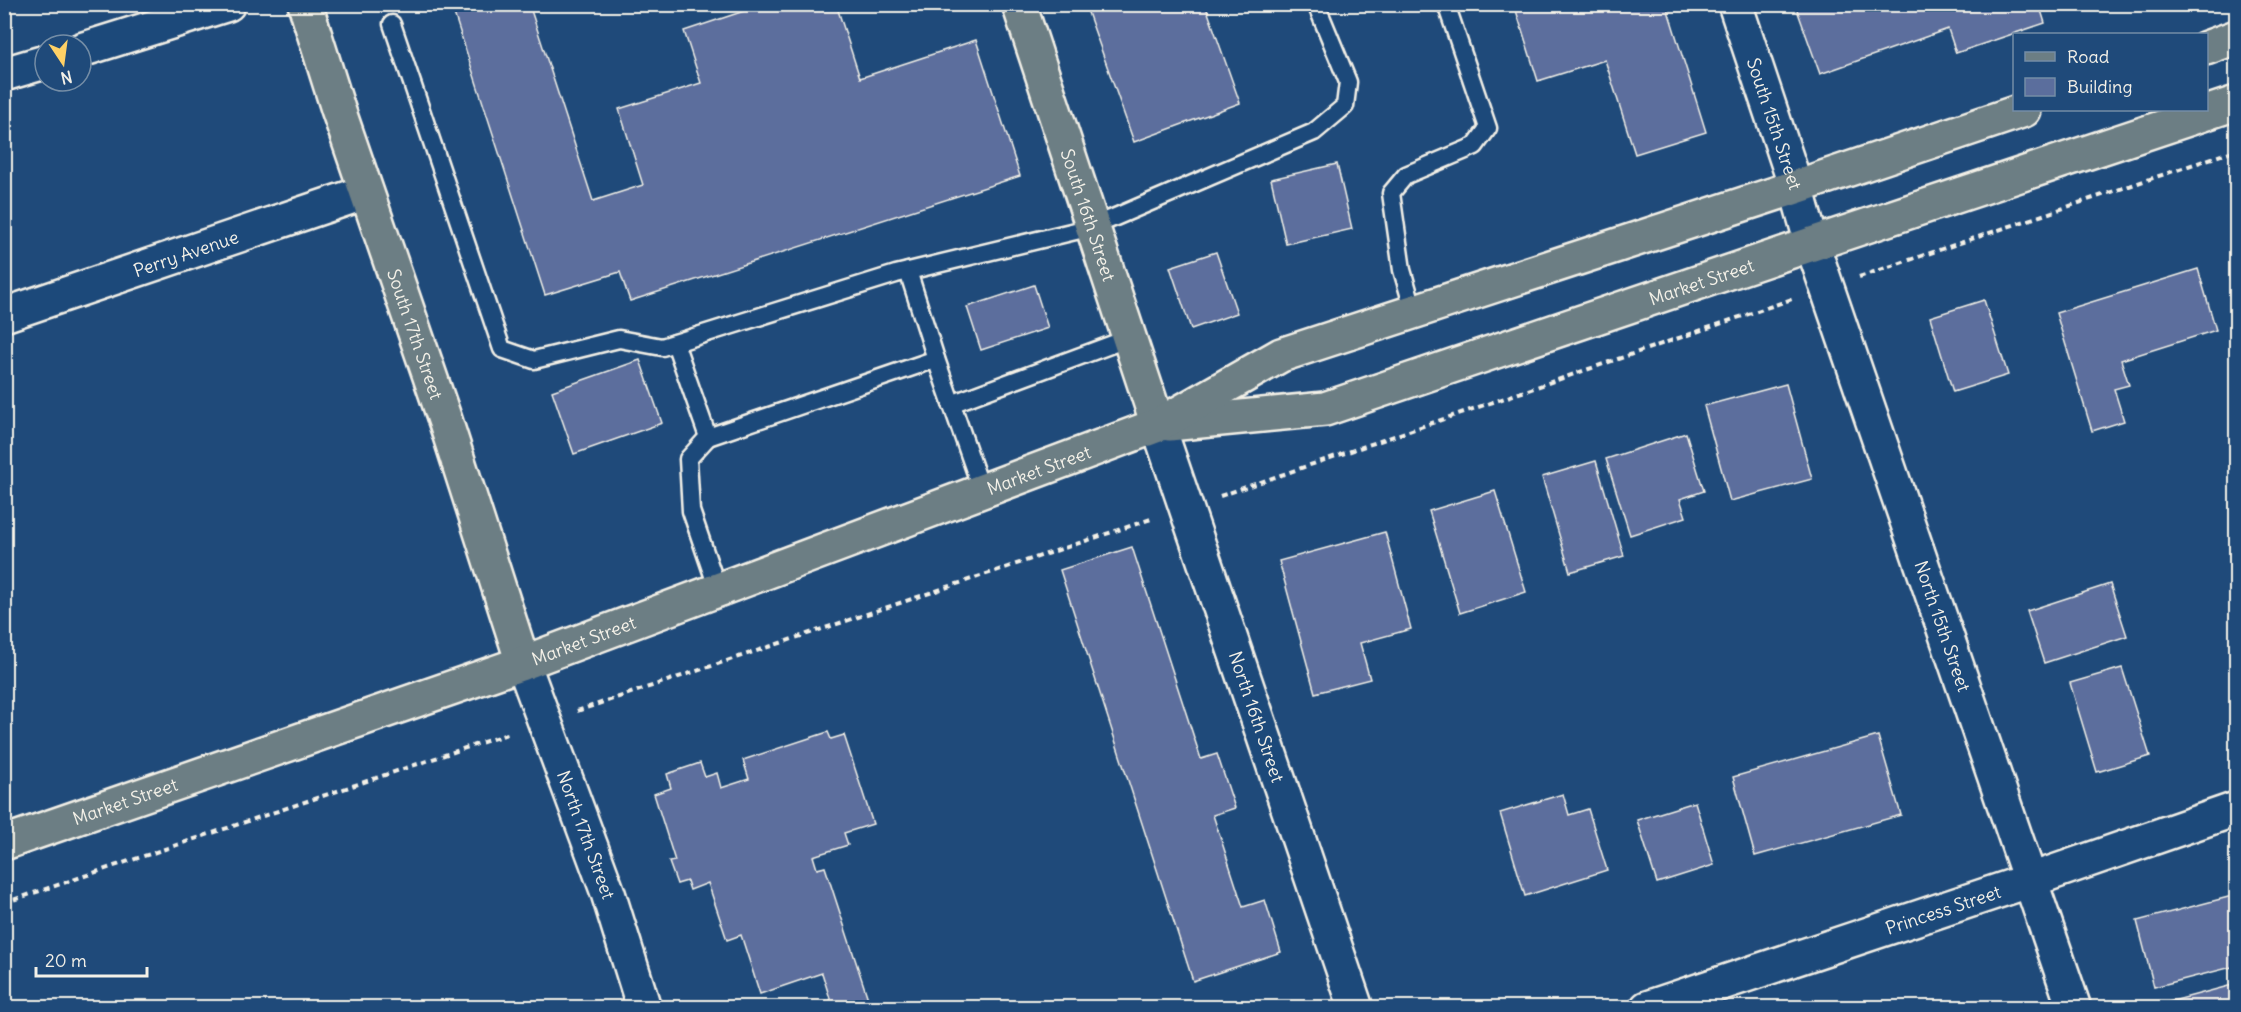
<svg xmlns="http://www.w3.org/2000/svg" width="2241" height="1012" font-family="Delius,sans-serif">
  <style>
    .building { fill: #5b6e9d; stroke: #f4f1e8; stroke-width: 1.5 }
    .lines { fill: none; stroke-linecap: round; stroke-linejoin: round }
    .service-casing { stroke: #f4f1e8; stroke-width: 21 }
    .minor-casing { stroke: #f4f1e8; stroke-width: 38 }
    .tertiary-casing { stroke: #f4f1e8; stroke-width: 38 }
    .primary-casing { stroke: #f4f1e8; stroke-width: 38 }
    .path { stroke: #f4f1e8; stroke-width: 4; stroke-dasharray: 6 4.5; stroke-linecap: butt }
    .service { stroke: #1f4a7a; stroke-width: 16 }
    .minor { stroke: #1f4a7a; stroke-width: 33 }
    .tertiary { stroke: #1f4a7a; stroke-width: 33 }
    .primary { stroke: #6c7e84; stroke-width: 33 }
    .labels { text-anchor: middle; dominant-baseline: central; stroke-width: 4.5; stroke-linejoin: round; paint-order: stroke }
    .street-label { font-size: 18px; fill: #f4f1e8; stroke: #1f4a7a }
  </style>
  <rect width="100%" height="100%" fill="#1f4a7a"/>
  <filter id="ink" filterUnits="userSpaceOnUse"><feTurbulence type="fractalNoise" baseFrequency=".0167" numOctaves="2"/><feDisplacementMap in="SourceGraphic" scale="12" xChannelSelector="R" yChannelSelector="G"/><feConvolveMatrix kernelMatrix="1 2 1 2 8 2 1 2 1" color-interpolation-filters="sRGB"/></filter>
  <g filter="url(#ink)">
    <g class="building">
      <polygon points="451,4 529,4 593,201 643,185 619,109 701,83 684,31 765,4 836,4 860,78 976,40 1020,176 630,301 620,272 545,295"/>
      <polygon points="1085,4 1205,4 1240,103 1134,142"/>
      <polygon points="1514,4 1666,4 1706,132 1635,154 1605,60 1538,81"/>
      <polygon points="1795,4 2039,4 2045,23 1956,53 1948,29 1820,74"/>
      <polygon points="1337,164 1352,229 1286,244 1271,179"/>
      <polygon points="1216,252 1237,313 1191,329 1170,267"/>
      <polygon points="2198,269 2216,330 2121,360 2129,385 2114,389 2124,421 2092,431 2056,313"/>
      <polygon points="1034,285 1048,328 981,350 967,307"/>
      <polygon points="1984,300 2008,375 1953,392 1930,317"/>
      <polygon points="640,360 662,423 574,454 552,391"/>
      <polygon points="1786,384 1812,479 1730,501 1704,406"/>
      <polygon points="1686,433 1704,491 1680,499 1686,517 1630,535 1606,459"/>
      <polygon points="1596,461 1624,556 1570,572 1542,477"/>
      <polygon points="1495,491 1526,592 1460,613 1429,511"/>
      <polygon points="1385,532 1411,629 1360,643 1370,679 1315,693 1279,561"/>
      <polygon points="1132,547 1201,759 1217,754 1235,808 1213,815 1243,907 1265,900 1281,952 1193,981 1060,570"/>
      <polygon points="2110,584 2127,636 2044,663 2027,611"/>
      <polygon points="2122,668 2150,756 2097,772 2070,683"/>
      <polygon points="828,732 831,739 844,735 873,824 844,833 848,845 813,856 817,869 825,867 871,1008 833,1008 822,973 760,994 741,935 727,940 708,883 690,890 687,881 677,884 669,862 675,861 654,794 671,788 667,774 700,763 705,777 717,773 721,788 749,779 743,760"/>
      <polygon points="1878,736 1901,815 1755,856 1733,777"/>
      <polygon points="1563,794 1569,815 1588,809 1607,870 1525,896 1500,813"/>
      <polygon points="1695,802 1714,865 1657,883 1637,820"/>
      <polygon points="2236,895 2236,966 2154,987 2137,921"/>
      <polygon points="2236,984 2236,1008 2171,1008 2169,1002"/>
    </g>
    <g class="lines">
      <g class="service-casing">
        <g id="service">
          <polyline points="392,24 502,349 534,360 619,339 662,347 896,274 1092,227 1314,132 1345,106 1348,82 1316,4"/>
          <polyline points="908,271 936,359"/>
          <polyline points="1414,311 1402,270 1391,193 1406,175 1475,146 1488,128 1446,4"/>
          <polyline points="675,343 708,437 688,459 691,511 718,590"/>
          <polyline points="951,404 1129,338"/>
          <polyline points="708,437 936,359 982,491"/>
        </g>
      </g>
      <g class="minor-casing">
        <g id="minor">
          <path id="s1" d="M1735,4L1796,187L1812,244L2074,1008"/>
          <path id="s2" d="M4,315L366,192"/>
          <path id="s3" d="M1647,1008L2031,880L2236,809"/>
        </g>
      </g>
      <g class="tertiary-casing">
        <g id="tertiary">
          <polyline points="81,50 228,4"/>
          <polyline points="4,74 45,62"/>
          <path id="s4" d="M1158,425L1356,1008"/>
          <path id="s5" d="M523,663L608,893L644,1008"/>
        </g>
      </g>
      <g class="primary-casing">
        <g id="primary">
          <path id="s6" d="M305,4L338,109L445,420L523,663"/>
          <path id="s7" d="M1019,4L1158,425"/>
          <polyline points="2206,48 2236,37"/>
          <path id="s8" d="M1169,424L1325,409L1812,244L2236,103"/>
          <path id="s9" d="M4,843L523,663L1158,425L1281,355L1796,187L2024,110"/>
        </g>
      </g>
      <g class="path">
        <polyline points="1859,277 2236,150"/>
        <polyline points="1220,496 1795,298"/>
        <polyline points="577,711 1154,518"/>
        <polyline points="4,903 510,733"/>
      </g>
      <use href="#service" class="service"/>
      <use href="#minor" class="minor"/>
      <use href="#tertiary" class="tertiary"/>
      <use href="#primary" class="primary"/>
    </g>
  </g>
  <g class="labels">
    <g class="street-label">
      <text stroke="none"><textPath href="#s1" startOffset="126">South 15th Street</textPath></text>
      <text stroke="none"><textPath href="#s7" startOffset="222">South 16th Street</textPath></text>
      <text stroke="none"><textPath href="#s2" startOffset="192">Perry Avenue</textPath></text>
      <text stroke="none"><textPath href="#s8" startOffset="554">Market Street</textPath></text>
      <text stroke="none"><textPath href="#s6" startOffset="348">South 17th Street</textPath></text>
      <text stroke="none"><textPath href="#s9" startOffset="1100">Market Street</textPath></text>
      <text stroke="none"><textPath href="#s1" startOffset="656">North 15th Street</textPath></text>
      <text stroke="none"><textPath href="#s9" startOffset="614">Market Street</textPath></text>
      <text stroke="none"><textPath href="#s4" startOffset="308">North 16th Street</textPath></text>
      <text stroke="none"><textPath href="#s9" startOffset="128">Market Street</textPath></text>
      <text stroke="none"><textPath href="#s5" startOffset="183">North 17th Street</textPath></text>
      <text stroke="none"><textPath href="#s3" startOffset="312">Princess Street</textPath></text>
    </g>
  </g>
  <rect width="2241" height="1012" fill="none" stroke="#1f4a7a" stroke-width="24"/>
  <rect x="12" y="12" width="2217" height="988" fill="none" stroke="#f4f1e8" stroke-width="2" filter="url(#ink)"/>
  <rect x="2013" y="33" width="195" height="78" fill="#1f4a7a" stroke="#748da6" stroke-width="1.5"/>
  <rect x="2025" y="52" width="30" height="9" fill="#6c7e84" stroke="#748da6" stroke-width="1.5"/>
  <text x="2067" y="63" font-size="18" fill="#f4f1e8">Road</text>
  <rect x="2025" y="78" width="30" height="18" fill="#5b6e9d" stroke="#748da6" stroke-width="1.5"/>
  <text x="2067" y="93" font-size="18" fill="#f4f1e8">Building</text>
  <g transform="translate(63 63) rotate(167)"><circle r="28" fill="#1f4a7a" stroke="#748da6" stroke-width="1.5"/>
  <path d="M0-4.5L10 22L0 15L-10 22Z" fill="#ffd166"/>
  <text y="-9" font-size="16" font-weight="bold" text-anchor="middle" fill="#f4f1e8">N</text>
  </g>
  <path d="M36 967v9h111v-9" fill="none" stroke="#f4f1e8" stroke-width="3"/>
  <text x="45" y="967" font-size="18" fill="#f4f1e8" stroke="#1f4a7a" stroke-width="4.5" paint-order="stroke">20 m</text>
</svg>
